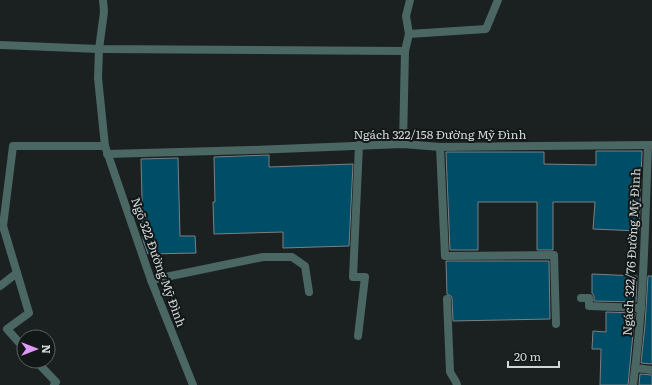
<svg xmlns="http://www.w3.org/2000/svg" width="652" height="385" font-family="Literata,serif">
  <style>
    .building { fill: #004d67; stroke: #7b8183 }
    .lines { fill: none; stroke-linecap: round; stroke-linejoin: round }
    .lane { stroke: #4a6763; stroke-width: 8 }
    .street { stroke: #4a6763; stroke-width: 8 }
    .labels { text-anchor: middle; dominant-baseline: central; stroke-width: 4; stroke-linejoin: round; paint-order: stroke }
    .street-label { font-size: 12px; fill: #d2d5d6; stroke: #121718 }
  </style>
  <rect width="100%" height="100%" fill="#1b2021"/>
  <g class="building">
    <polygon points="596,151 642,151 639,231 593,229 595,202 553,202 553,250 537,250 537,202 478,202 478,250 450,250 446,152 544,152 544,164 596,165"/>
    <polygon points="269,155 269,167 353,164 349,246 283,248 283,232 214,234 213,202 215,202 214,157"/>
    <polygon points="178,158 180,236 195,236 196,253 148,254 143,240 141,159"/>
    <polygon points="446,261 549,261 550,319 453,321 452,298 451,296 447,294"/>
    <polygon points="592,274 637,276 636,302 594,301 594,296 592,293"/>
    <polygon points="648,276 652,276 652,364 641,363 645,325"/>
    <polygon points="606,312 635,313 628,385 600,385 601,349 592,349 593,331 606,332"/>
    <polygon points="640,374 652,375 652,385 639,385"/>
  </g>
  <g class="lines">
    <g class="lane">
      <polyline points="409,34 486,29 498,0"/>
      <polyline points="99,49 98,78 105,146"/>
      <polyline points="440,147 445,256 554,255 556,324"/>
      <polyline points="3,226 29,313 7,329 24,348"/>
      <polyline points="151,280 263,257 292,257 305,266 309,292"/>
      <polyline points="0,286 17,273"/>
      <polyline points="581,298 589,298 589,306 641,308"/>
      <polyline points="447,299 450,372 456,382 457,385"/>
      <polyline points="358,336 365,277 353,277 359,145"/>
      <polyline points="36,361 56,382 54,385"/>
      <polyline points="635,368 652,370"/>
      <path d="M633,385C644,305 645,225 648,145"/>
    </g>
    <g class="street">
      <polyline points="0,45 99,49 405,51"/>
      <polyline points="99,49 104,12 103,0"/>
      <polyline points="403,144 405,51 409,34 406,16 410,0"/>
      <polyline points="107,154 251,150 403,144 440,147 652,145"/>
      <polyline points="0,227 3,226 13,146 105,146 151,280 193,385"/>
    </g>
  </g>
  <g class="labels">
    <g class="street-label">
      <text x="440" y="134">Ngách 322/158 Đường Mỹ Đình</text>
      <text transform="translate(631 252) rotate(-87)">Ngách 322/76 Đường Mỹ Đình</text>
      <text transform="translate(159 262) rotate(70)">Ngõ 322 Đường Mỹ Đình</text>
    </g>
  </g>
  <g transform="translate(36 349) rotate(90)"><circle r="19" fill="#121718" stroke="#5f6364"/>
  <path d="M0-3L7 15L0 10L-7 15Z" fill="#dd99f3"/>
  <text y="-6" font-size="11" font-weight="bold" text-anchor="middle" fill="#d2d5d6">N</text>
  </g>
  <path d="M508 361v6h51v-6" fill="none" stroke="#d2d5d6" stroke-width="2"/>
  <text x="514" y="361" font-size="12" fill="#d2d5d6" stroke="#121718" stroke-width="3" paint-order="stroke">20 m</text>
</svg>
